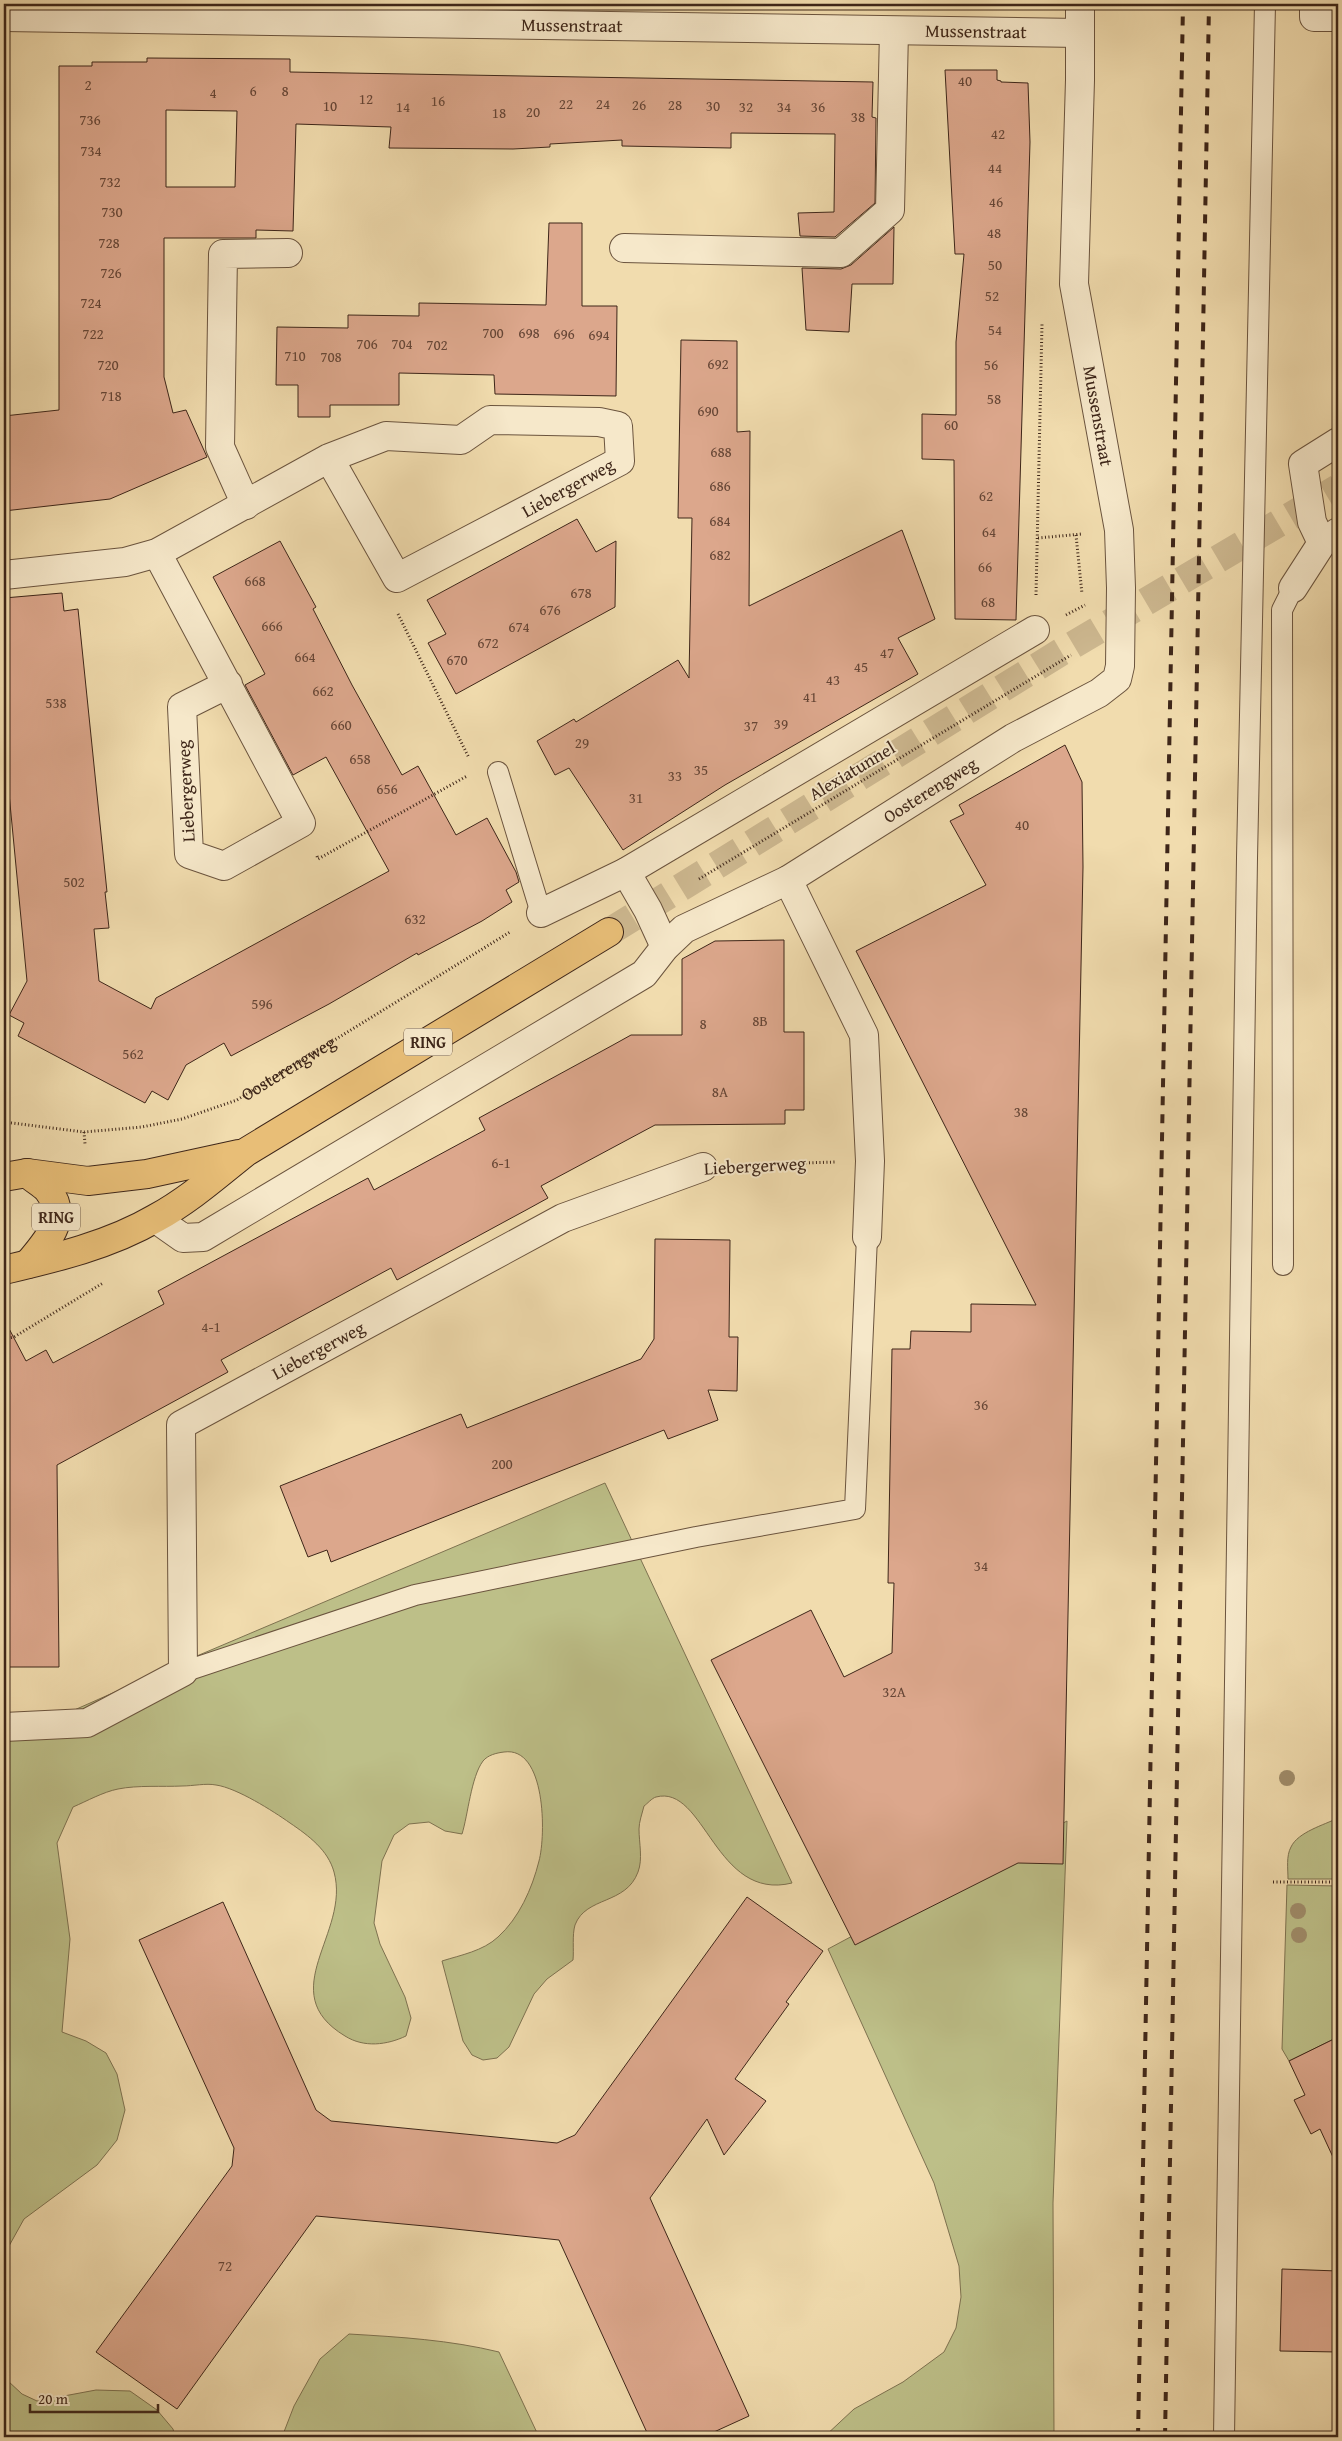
<svg xmlns="http://www.w3.org/2000/svg" width="1342" height="2441" font-family="'Gentium Book Plus',serif">
	<rect width="100%" height="100%" fill="#f1dcae"/>
	<filter id="stains"><feTurbulence type="fractalNoise" baseFrequency=".004" numOctaves="4"/><feColorMatrix values="0 0 0 0 .2 0 0 0 0 .09 0 0 0 0 .02 0 0 0 .5 -.17"/></filter>
	<radialGradient id="worn" r=".72"><stop offset=".6" stop-color="#630" stop-opacity="0"/><stop offset="1" stop-color="#630" stop-opacity=".3"/></radialGradient>
	<g fill="#bdbf88" stroke="#7e7250">
		<path d="M605,1483l187,400c-77,19 -87,-99 -136,-86 -4,1 -9,7 -12,9 -2,8 -5,16 -5,23 0,14 4,30 -1,43 -12,33 -52,24 -63,53 -3,10 -1,25 -2,35l-26,19 -13,15 -25,53 -12,11 -14,2 -11,-5 -9,-14 -21,-80c19,-6 41,-10 56,-24 21,-19 34,-48 41,-76 7,-26 7,-115 -35,-109 -8,1 -16,3 -21,9 -12,16 -15,54 -21,73l-17,-3 -16,-9 -20,2 -15,11 -12,26 -8,62 6,21 25,53 6,21 -5,18c-19,9 -42,12 -61,0 -73,-44 6,-103 -11,-164 -6,-22 -25,-36 -44,-49 -17,-12 -53,-35 -74,-38 -10,-2 -23,1 -34,1 -20,1 -44,-1 -64,3 -15,3 -31,12 -45,18l-16,36 13,96 -8,93 24,9 20,12 11,21 8,36 -8,30 -20,25 -73,54 -20,36v-536h50l131,-58z"/>
		<path d="M1338,1818v61h-50c0,-10 -2,-23 3,-32 7,-15 33,-22 47,-29z"/>
		<path d="M1067,1821l-14,382 1,234h-230l30,-28 49,-27 41,-30 12,-24 5,-31 -2,-31 -25,-83 -106,-234z"/>
		<path d="M1287,1885l51,1v151l-49,24 -7,-12z"/>
		<path d="M349,2334c51,3 101,6 150,18l40,85h-257l12,-31 26,-47z"/>
		<path d="M4,2371l4,10 14,13 15,7 59,-11 34,1 27,19 16,19 2,8h-171z"/>
	</g>
	<g fill="#dca78c" stroke="#3e2619" fill-rule="evenodd">
		<path d="M147,58l143,1v13l583,10 -1,35 4,1 -1,85 -40,34 -35,-1 -2,-23 36,-1 1,-78 -104,-1v15l-109,-2v-6l-72,4v3l-37,2 -124,-1 2,-21 -95,-3 -3,107 -37,-1v8h-92v139l9,36 13,-3 21,47 -97,42 -106,12v-95l55,-6v-344h33v-4h55zM166,110l71,1 -2,76h-69z"/>
		<path d="M945,70h52v10l4,1v1l27,1 2,59 -14,478 -61,-1 -1,-159 -32,-1v-45l34,1v-73l8,-88h-9z"/>
		<path d="M549,223h33v83h35l-1,90 -121,-2 -1,-19 -95,-2v32h-69v12h-32v-32h-22l1,-58 71,1v-13l71,1v-13l127,2z"/>
		<path d="M894,227l-1,57h-41l-3,48 -43,-2 -4,-62 39,1 10,-4z"/>
		<path d="M681,340l56,1v91l13,-1 -1,175 153,-76 33,89 -37,19 20,36 -193,111 -102,65 -54,-82 -14,7 -18,-34 37,-22 2,3 102,-62 11,18 3,-160h-14z"/>
		<path d="M577,519l19,33 20,-11 -1,66 -159,87 -28,-51 18,-9 -19,-34z"/>
		<path d="M280,541l36,66 -3,2 39,76 50,90 16,-9 38,69 31,-17 29,54 3,10 -13,8 6,12 -30,19 -64,34 -1,-2 -88,51 -98,52 -7,-13 -38,22 -18,35 -16,-9 -7,12 -127,-67 6,-13 -15,-8 18,-34 -23,-240v-143l58,-5 2,18 14,-2 29,283h-2l4,36 -15,1 5,52 52,28 5,-11 233,-127 -63,-114 -33,18 -48,-90 20,-11 -52,-97z"/>
		<path d="M1065,745l17,37 1,85 -20,997 -45,-1 -163,82 -144,-285 100,-50 33,67 48,-24 2,-70h-6l4,-234h18l1,-18 60,1v-28l65,1 -180,-354 130,-66 -36,-64 14,-7 -5,-9z"/>
		<path d="M784,940v92h20v78h-19v14l-130,1 -114,61 7,12 -20,11 -131,71 -6,-12 -170,92 7,12 -171,93 2,202h-55v-348l22,42 20,-11 7,13 111,-59 -6,-13 210,-113 6,12 111,-60 -6,-12 134,-73 18,-10h51v-76l33,-18z"/>
		<path d="M655,1239l75,1 -1,97h9l-1,54 -29,-1 10,30 -50,19 -4,-9 -333,132 -4,-12 -19,7 -28,-71 181,-72 6,14 174,-69 13,-20z"/>
		<path d="M747,1897l76,54 -37,51 3,2 -54,75 31,22 -42,54 -17,-36 -57,79 99,218 -46,21h-54l-90,-197 -123,-13 -120,-11 -139,193 -81,-57 136,-186 2,-18 -95,-208 84,-38 93,208 15,11 226,22 18,-8z"/>
		<path d="M1338,2037v131l-18,-39 -9,5 -17,-34 11,-5 -16,-34z"/>
		<path d="M1282,2269l56,2v81l-58,-1z"/>
	</g>
	<g fill="none" stroke-linecap="round" stroke-linejoin="round">
		<path stroke="#cdb890" stroke-width="28" stroke-dasharray="28 14" stroke-linecap="butt" d="M609,932l452,-280 277,-164"/>
		<g stroke="#6b543e" stroke-width="22">
			<g id="service">
				<path d="M498,772l43,141"/>
				<path d="M1283,1265l-1,-655 11,-22"/>
				<path d="M183,1672l232,-77 281,-58 159,-28 12,-272"/>
				<path d="M1224,2437l23,-1579 18,-854"/>
			</g>
		</g>
		<g stroke="#6b543e" stroke-width="30">
			<g id="minor">
				<path d="M1314,4v13h24"/>
				<path id="s2" d="M4,17l1075,16"/>
				<path d="M624,248l217,5 49,-43 4,-179"/>
				<path d="M246,505l-26,-58 3,-193 65,-1"/>
				<path d="M1322,543l-10,-21 -9,-58 35,-22"/>
				<path d="M157,553l144,270 -77,43 -35,-12 -7,-147 46,-23"/>
				<path d="M4,575l121,-13 32,-9 172,-95 57,-22 75,4 29,-20 109,2 19,4 2,35 -223,117 -68,-120"/>
				<path d="M1293,588l29,-45 16,-11"/>
				<path d="M626,872l22,38 17,37"/>
				<path d="M788,880l76,155 6,126 -3,76"/>
				<path d="M541,913l85,-41 409,-242"/>
				<path id="s3" d="M156,1219l27,19 20,-1 441,-263 21,-27 19,-18 104,-49 225,-142 86,-45 18,-14 3,-13 1,-78 -2,-58 -45,-246 6,-204v-76"/>
				<path id="s4" d="M4,1727l83,-4 96,-51 -2,-247 382,-207 140,-51"/>
			</g>
		</g>
		<g stroke="#3e2619" stroke-width="30">
			<g id="primary">
				<path d="M27,1173c6,6 16,11 21,17 22,29 -2,52 -20,74"/>
				<path d="M4,1177l23,-4 61,8 59,-7 92,-20"/>
				<path d="M4,1270c51,-12 106,-25 152,-52 33,-18 61,-43 90,-66l363,-220"/>
			</g>
		</g>
		<g stroke="#3e2619" stroke-width="3" stroke-dasharray="1 2.5" stroke-linecap="butt">
			<path d="M1076,535l6,59"/>
			<path d="M1038,538l44,-4"/>
			<path d="M1036,595l6,-271"/>
			<path d="M398,614l71,144"/>
			<path d="M1066,615l19,-10"/>
			<path d="M317,856l1,3 149,-83"/>
			<path d="M699,879l372,-224"/>
			<path id="s1" d="M4,1122l80,10 58,-5 40,-8 55,-19 273,-168"/>
			<path d="M84,1132l1,12"/>
			<path d="M739,1165l96,-3"/>
			<path d="M4,1339l10,-2 89,-54"/>
			<path d="M1273,1882h65"/>
			<path d="M1331,2437l7,-20"/>
		</g>
		<use href="#service" stroke="#f6e8ca" stroke-width="20"/>
		<use href="#minor" stroke="#f6e8ca" stroke-width="28"/>
		<use href="#primary" stroke="#e8be77" stroke-width="28"/>
		<g stroke="#3e2619" stroke-width="4" stroke-dasharray="9 9" stroke-linecap="butt">
			<path d="M1138,2437l45,-2433"/>
			<path d="M1165,2437l44,-2433"/>
		</g>
	</g>
	<g fill="#a08d6b">
		<circle cx="1287" cy="1778" r="8"/>
		<circle cx="1298" cy="1911" r="8"/>
		<circle cx="1299" cy="1935" r="8"/>
	</g>
	<g text-anchor="middle" stroke-width="4" stroke-linejoin="round" paint-order="stroke">
		<g font-size="15" fill="#664636">
			<text x="965" y="86">40</text>
			<text x="88" y="90">2</text>
			<text x="253" y="96">6</text>
			<text x="285" y="96">8</text>
			<text x="213" y="98">4</text>
			<text x="366" y="104">12</text>
			<text x="438" y="106">16</text>
			<text x="566" y="109">22</text>
			<text x="603" y="109">24</text>
			<text x="639" y="110">26</text>
			<text x="675" y="110">28</text>
			<text x="330" y="111">10</text>
			<text x="713" y="111">30</text>
			<text x="403" y="112">14</text>
			<text x="746" y="112">32</text>
			<text x="784" y="112">34</text>
			<text x="818" y="112">36</text>
			<text x="533" y="117">20</text>
			<text x="499" y="118">18</text>
			<text x="858" y="122">38</text>
			<text x="90" y="125">736</text>
			<text x="998" y="139">42</text>
			<text x="91" y="156">734</text>
			<text x="995" y="173">44</text>
			<text x="110" y="187">732</text>
			<text x="996" y="207">46</text>
			<text x="112" y="217">730</text>
			<text x="994" y="238">48</text>
			<text x="109" y="248">728</text>
			<text x="995" y="270">50</text>
			<text x="111" y="278">726</text>
			<text x="992" y="301">52</text>
			<text x="91" y="308">724</text>
			<text x="995" y="335">54</text>
			<text x="493" y="338">700</text>
			<text x="529" y="338">698</text>
			<text x="93" y="339">722</text>
			<text x="564" y="339">696</text>
			<text x="599" y="340">694</text>
			<text x="367" y="349">706</text>
			<text x="402" y="349">704</text>
			<text x="437" y="350">702</text>
			<text x="295" y="361">710</text>
			<text x="331" y="362">708</text>
			<text x="718" y="369">692</text>
			<text x="108" y="370">720</text>
			<text x="991" y="370">56</text>
			<text x="111" y="401">718</text>
			<text x="994" y="404">58</text>
			<text x="708" y="416">690</text>
			<text x="951" y="430">60</text>
			<text x="721" y="457">688</text>
			<text x="720" y="491">686</text>
			<text x="986" y="501">62</text>
			<text x="720" y="526">684</text>
			<text x="989" y="537">64</text>
			<text x="720" y="560">682</text>
			<text x="985" y="572">66</text>
			<text x="255" y="586">668</text>
			<text x="581" y="598">678</text>
			<text x="988" y="607">68</text>
			<text x="550" y="615">676</text>
			<text x="272" y="631">666</text>
			<text x="519" y="632">674</text>
			<text x="488" y="648">672</text>
			<text x="887" y="658">47</text>
			<text x="305" y="662">664</text>
			<text x="457" y="665">670</text>
			<text x="861" y="672">45</text>
			<text x="833" y="685">43</text>
			<text x="323" y="696">662</text>
			<text x="810" y="702">41</text>
			<text x="56" y="708">538</text>
			<text x="781" y="729">39</text>
			<text x="341" y="730">660</text>
			<text x="751" y="731">37</text>
			<text x="582" y="748">29</text>
			<text x="360" y="764">658</text>
			<text x="701" y="775">35</text>
			<text x="675" y="781">33</text>
			<text x="387" y="794">656</text>
			<text x="636" y="803">31</text>
			<text x="1022" y="830">40</text>
			<text x="74" y="887">502</text>
			<text x="415" y="924">632</text>
			<text x="262" y="1009">596</text>
			<text x="760" y="1026">8B</text>
			<text x="703" y="1029">8</text>
			<text x="133" y="1059">562</text>
			<text x="720" y="1097">8A</text>
			<text x="1021" y="1117">38</text>
			<text x="501" y="1168">6-1</text>
			<text x="211" y="1332">4-1</text>
			<text x="981" y="1410">36</text>
			<text x="502" y="1469">200</text>
			<text x="981" y="1571">34</text>
			<text x="894" y="1697">32A</text>
			<text x="225" y="2271">72</text>
		</g>
		<g fill="#f6e8ca" stroke="#75604e" stroke-width="1">
			<rect x="404" y="1028.5" width="48" height="27" rx="4"/>
			<rect x="32" y="1203.5" width="48" height="27" rx="4"/>
		</g>
		<g font-size="16" font-weight="bold" fill="#3e2619">
			<text x="428" y="1048">RING</text>
			<text x="56" y="1223">RING</text>
		</g>
		<g font-size="18" fill="#3e2619" stroke="#f6e8ca">
			<text dy="6" stroke="none"><textPath href="#s2" startOffset="568">Mussenstraat</textPath></text>
			<text dy="6" stroke="none"><textPath href="#s2" startOffset="972">Mussenstraat</textPath></text>
			<text transform="translate(1098 416) rotate(80)" y="6">Mussenstraat</text>
			<text transform="translate(568 488) rotate(-29)" y="6">Liebergerweg</text>
			<text transform="translate(852 771) rotate(-31)" y="6">Alexiatunnel</text>
			<text dy="6" stroke="none"><textPath href="#s3" startOffset="910">Oosterengweg</textPath></text>
			<text transform="translate(186 791) rotate(-93)" y="6">Liebergerweg</text>
			<text dy="6" stroke="none"><textPath href="#s1" startOffset="298">Oosterengweg</textPath></text>
			<text transform="translate(755 1166) rotate(-3)" y="6">Liebergerweg</text>
			<text dy="6" stroke="none"><textPath href="#s4" startOffset="595">Liebergerweg</textPath></text>
		</g>
	</g>
	<rect width="1342" height="2441" fill="none" stroke="#f1dcae" stroke-width="20"/>
	<rect x="5" y="5" width="1332" height="2431" fill="none" stroke="#3e2619" stroke-width="2.5"/>
	<rect x="10" y="10" width="1322" height="2421" fill="none" stroke="#3e2619"/>
	<path d="M30 2404v8h128v-8" fill="none" stroke="#3e2619" stroke-width="2.5"/>
	<text x="38" y="2404" font-size="15" fill="#3e2619" stroke="#f6e8ca" stroke-width="4" paint-order="stroke">20 m</text>
	<rect width="100%" height="100%" filter="url(#stains)"/>
	<rect width="100%" height="100%" fill="url(#worn)"/>
</svg>
